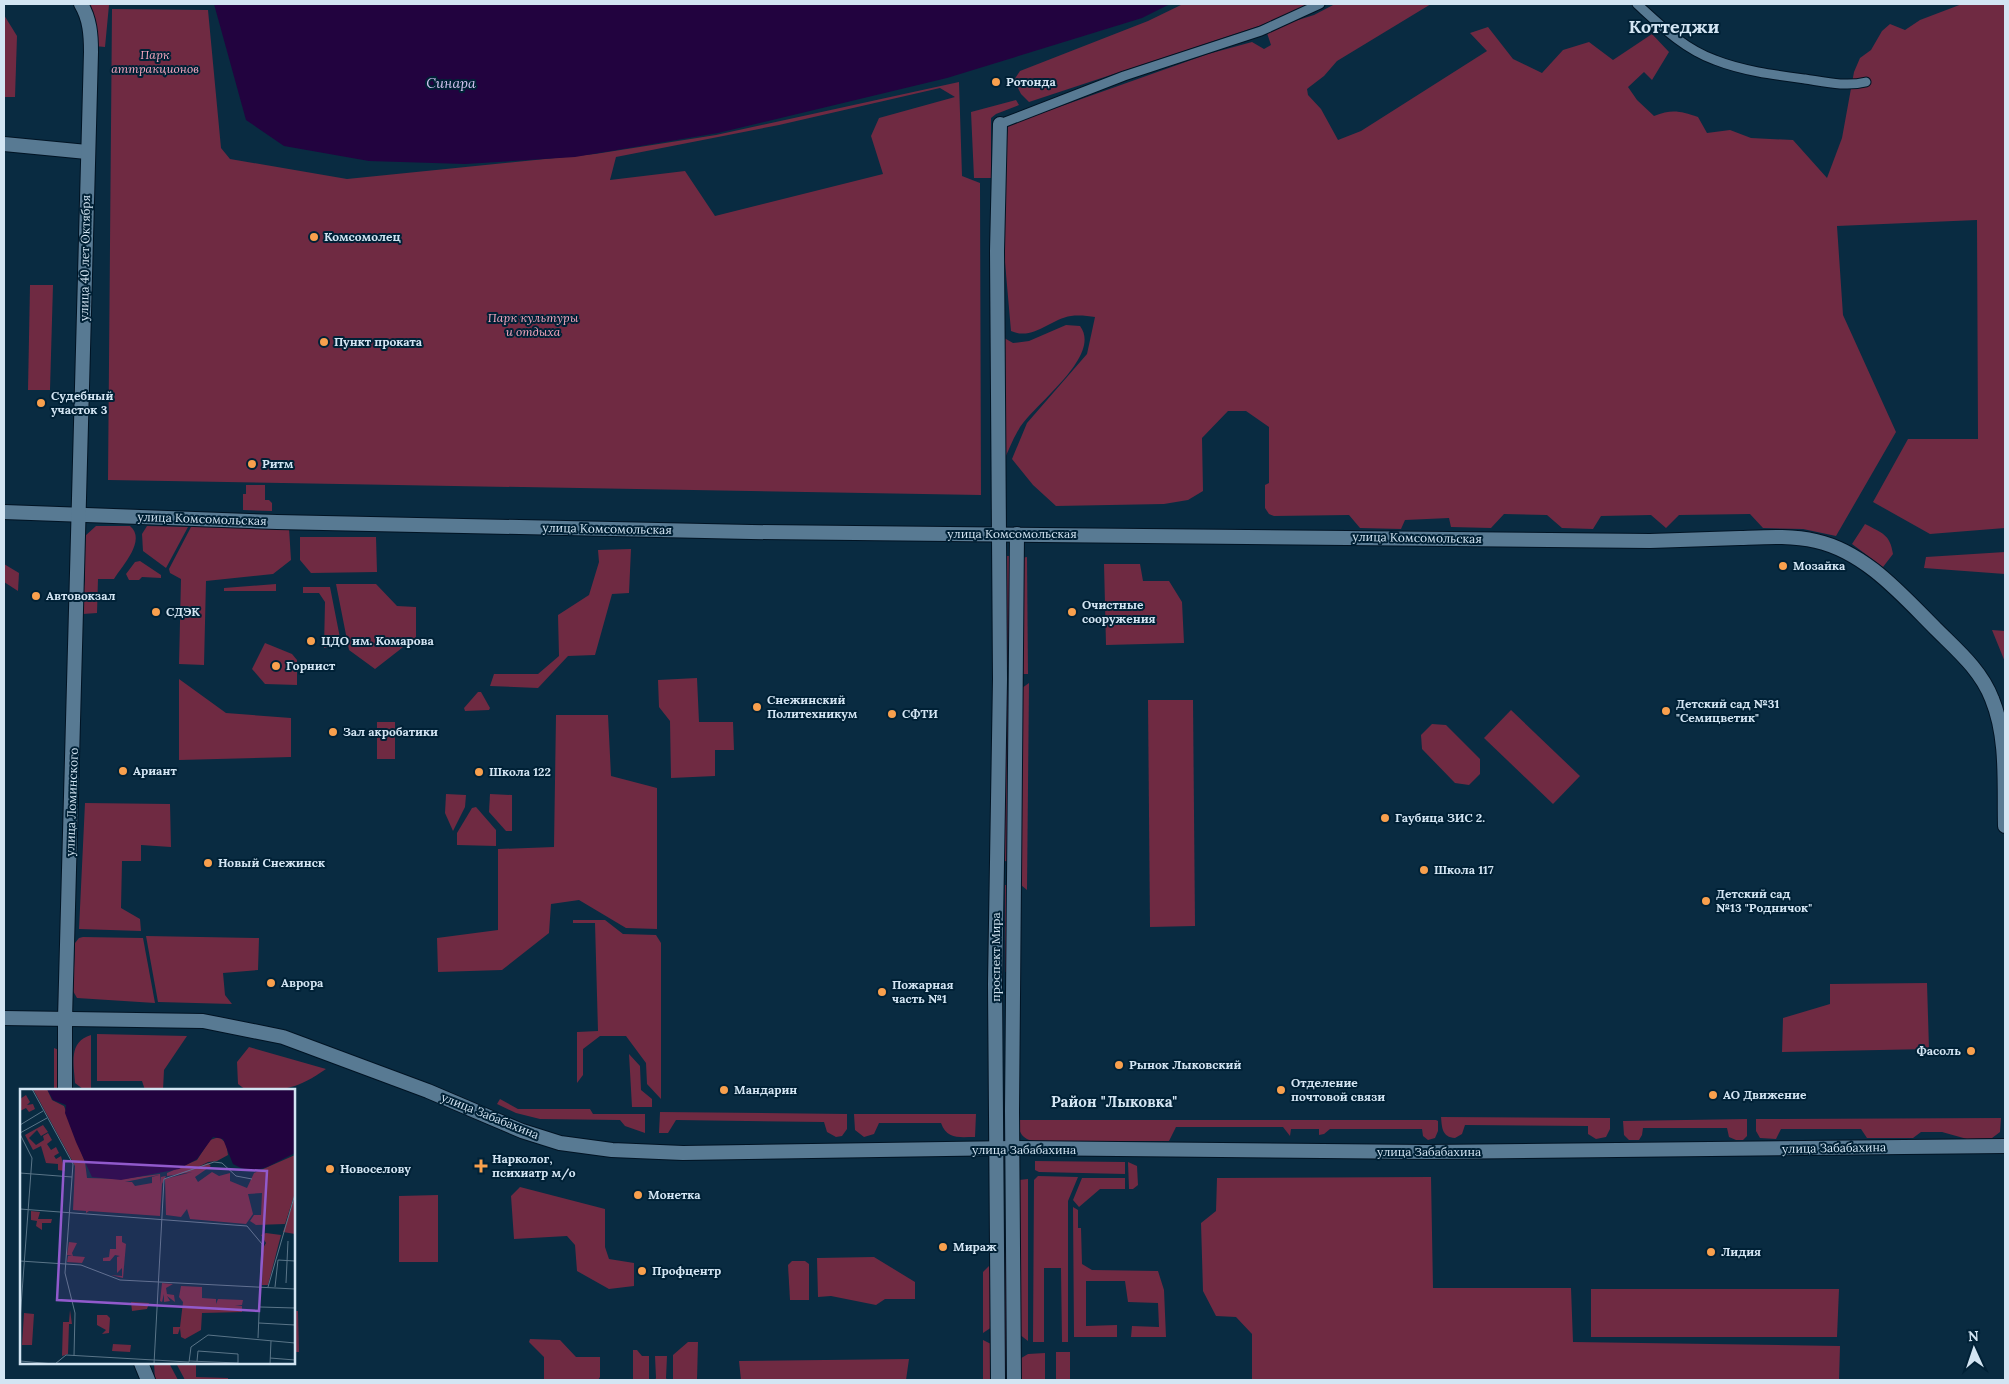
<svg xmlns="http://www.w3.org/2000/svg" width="2009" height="1384" font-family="Lora,serif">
	<rect width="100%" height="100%" fill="#092b41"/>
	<g fill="#6f2a42" fill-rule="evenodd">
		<path d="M88,4h117l-96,1 -4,42 -11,-1z"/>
		<path d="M1183,4h127l-51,22 -230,76 -8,-8 -7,-14 6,-9 128,-50z"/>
		<path d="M1335,4h96l-94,57 -13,15 -17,13 1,6 13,14 17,31 23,-9 126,-80 -17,-18 18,-6 25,32 29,14 21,-23 26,-8 24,18 39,-26 17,18 -17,28 -8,-8 -16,15 9,13 17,16c18,-7 26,-5 44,1l9,16 23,-3 21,8 42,2 34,38 15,-40 12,-66 6,-14 11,-8 11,-19 8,-7 15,6 15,-10 42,-16h43v524l-75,6 -57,-32 35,-63h70l-1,-219 -140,6 6,89 53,117 -60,104 -33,-7 -40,-1 -13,-14 -71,1 -13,13 -15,-13 -50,1 -8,13 -31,-1 -15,-13 -43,-1 -13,14 -40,-1 -2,-9 -44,2 -4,9 -41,-1 -11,-13 -75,1 -5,-2 -4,-6v-23l4,-2v-56l-23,-16h-18l-26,27 1,53 -15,9 -24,4 -108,2 -23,-21 -21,-26 15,-36 60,-69 8,-37c-7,-1 -16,-2 -24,-1 -21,3 -38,25 -60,15l-9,-103 1,-53 5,-50 200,-71 44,-12 12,7 7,-4 -5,-15 48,-15z"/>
		<path d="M112,9l96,1 13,138 9,11 117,20 248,-25 121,-19 243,-53 3,94 18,7 1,312 -873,-15zM940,88l15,9 -76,21 -8,18 12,38 -168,42 -30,-45 -75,9 6,-23 163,-32z"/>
		<path d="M4,15l13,21 -2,61h-11z"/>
		<path d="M1016,100l3,5 -23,9 -5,4v60h-17l-3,-66z"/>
		<path d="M30,285h23l-3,105h-22z"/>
		<path d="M1066,325l14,1c23,30 -47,79 -61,103 -7,11 -11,24 -17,35l-3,-129 14,8 16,-2z"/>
		<path d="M246,485h19v15h4l3,3v8l-29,-1v-16h3z"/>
		<path d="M1865,524c17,9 25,10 28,30l-10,13 -31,-23z"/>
		<path d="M96,526h34c17,14 -8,40 -16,53h-16l-1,34 -14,1 -2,-10 4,-24v-44z"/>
		<path d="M147,526l41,1 -22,41 -23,-17 -1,-17z"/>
		<path d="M191,527l98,1 2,32 -18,14 -67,7 -2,84 -25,-1 2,-85 -11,-6 -1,-4z"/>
		<path d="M300,537h76l1,35 -66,1 -11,-13z"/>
		<path d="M631,549l-2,44 -17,1 -17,61 -27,1 -30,32 -48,-2 4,-12h44l21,-18 -1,-41 31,-20 10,-33 -1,-12z"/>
		<path d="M2005,552v22l-81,-6 2,-11z"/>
		<path d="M1006,556h4v112l-5,-1z"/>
		<path d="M1027,557l1,117h-6l-1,-116z"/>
		<path d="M140,561l21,14v3l-19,-1 -3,3h-10l-3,-6 9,-12z"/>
		<path d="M4,564l15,9 -1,18 -14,-9z"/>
		<path d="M1104,564h36l3,17h26l13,21 2,41 -78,2z"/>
		<path d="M276,584v7h-52v-3z"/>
		<path d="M336,584h40l21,22 19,1v30l-41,32 -26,-19z"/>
		<path d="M303,587h27l11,56 -17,5 1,-46 -6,-9h-16z"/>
		<path d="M1992,630l13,1v31z"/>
		<path d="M265,643l27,11 5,6v25l-32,-1 -13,-15z"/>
		<path d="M697,678l2,44h34l1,28h-19v26l-44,2 -1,-57 -11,-14 -1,-27z"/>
		<path d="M179,679l47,34 65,5v39l-112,3z"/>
		<path d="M1029,683l-2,207 -6,-5 1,-197z"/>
		<path d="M1005,690h4v172l-4,-1z"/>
		<path d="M478,692h3l9,16 -1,2 -24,1 -1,-3z"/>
		<path d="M1148,700h45l2,226 -45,1z"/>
		<path d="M1511,710l69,66 -27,28 -69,-66z"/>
		<path d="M556,715h52l3,61 46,12v141l-31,-1 -47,-28 -28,4 -2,29 -47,37 -64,2 -1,-34 61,-8v-81l56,-2z"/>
		<rect x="377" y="722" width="18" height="37"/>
		<path d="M1432,724l14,1 34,34v15l-11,11 -14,-2 -33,-34 -1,-14z"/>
		<path d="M446,794l20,1 -1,12 -12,24 -8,-18z"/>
		<path d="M490,794l22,1v36h-6l-17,-19z"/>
		<path d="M85,803l85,1 1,43 -30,-2v16h-19l-1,47 19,11 1,12 -62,-2z"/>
		<path d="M476,807l20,23v16l-39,-1v-12l15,-25z"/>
		<path d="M1005,885h4l1,87h-5z"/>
		<path d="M573,920h32l18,14 33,1 5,8v156l-14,-15 -1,-21 -20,-27h-26l-17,13v26l-6,8v-51l21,-1 -3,-108h-22z"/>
		<path d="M146,936l113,2 -1,32 -35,3 2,22 7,9 -74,-2z"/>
		<path d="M83,937l60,1 12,65 -78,-5 -4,-7 2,-48 4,-5z"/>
		<path d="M1927,983l2,66 -147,3 1,-34 47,-14v-20z"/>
		<path d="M97,1034l90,2 -23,34 -1,20h-18l-3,-9h-45z"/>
		<path d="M91,1035v54h-8l-8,-6c-1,-20 -7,-41 16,-48z"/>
		<path d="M249,1047l77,22c-32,22 -42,21 -80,21l-8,-6 -1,-22z"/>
		<path d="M54,1048l5,2 2,40h-7z"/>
		<path d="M629,1054l11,12 1,24 11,9v8h-20z"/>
		<path d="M500,1099l18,10h72l3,5h52v19l-20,-7 -5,-6 -80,-1 -24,-6 -19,-9z"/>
		<path d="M660,1112l187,2v15l-5,7 -6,1 -9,-5 -3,-10 -148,-2 -8,13h-9z"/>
		<path d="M854,1114h122l-1,23c-15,0 -28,3 -34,-14h-62l-5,11 -10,3 -9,-7z"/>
		<path d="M1441,1117l169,1v11l-4,8 -10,2 -8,-5v-8l-123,-1 -3,9 -7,4c-13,-1 -13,-10 -14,-21z"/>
		<path d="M2001,1118l-1,14 -8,6 -25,1 -25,-7h-21l-8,6h-46l-6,-9h-80l-5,10 -16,-1 -4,-7v-12z"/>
		<path d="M1747,1119v17l-4,4h-7l-7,-3 -2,-9h-84l-1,7 -3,5h-10l-5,-5 -1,-14z"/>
		<path d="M1017,1120h419l2,1v10l-3,7 -7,2 -5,-4 -1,-7h-92l-6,5 -5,1v-6h-28l-1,7 -7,-9h-107l-7,14h-134c-13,-1 -16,-9 -18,-21z"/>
		<path d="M1035,1161l90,1v12l-86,-2 -4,-2z"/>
		<path d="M1128,1162l9,4 1,19 -5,4h-4z"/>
		<path d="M1038,1176l40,1 -10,24v141h-6l-1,-74h-17v74h-11l1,-162z"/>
		<path d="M1431,1177l2,111h138l2,54 267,4 -1,34h-587v-46l-16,-17 -20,-1 -13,-25 -2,-68 15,-12 1,-33z"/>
		<path d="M1082,1178h43v11h-25l-21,18 -6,-7z"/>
		<rect x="1005" y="1179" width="5" height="201"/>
		<path d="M1028,1179v162l-9,-7v-154z"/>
		<path d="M520,1187l85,22v38l4,12 25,4v23l-25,3 -32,-18 -2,-26 -8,-9 -53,3 -3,-43z"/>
		<path d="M438,1195v67h-39v-66z"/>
		<path d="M1073,1207l5,3v18h3l1,36 10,6 66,1 6,19 2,47h-35l1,-11 27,1 -1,-24 -30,-1 -3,-21h-39v45l31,-1v12h-43z"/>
		<path d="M874,1257l41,25v17h-30l-9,6 -45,-9 -13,1 -1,-39z"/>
		<path d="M792,1261h13l4,3v36h-19l-2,-35z"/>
		<path d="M989,1266l2,15 1,46 -9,6v-61z"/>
		<path d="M1591,1289h248l-2,48h-246z"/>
		<path d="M294,1311h4l1,41h-5z"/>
		<path d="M530,1339l30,1 16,17h24v20l-2,3h-54v-23l-15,-15z"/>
		<path d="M983,1340l10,5v35h-10z"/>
		<path d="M688,1342h10l-1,38h-24v-25z"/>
		<path d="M633,1350h4l5,6h7v24h-16z"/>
		<rect x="1056" y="1352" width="14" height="28"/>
		<path d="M1045,1353v27h-27v-20l10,-6z"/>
		<path d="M655,1356h12l-1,22 1,2h-12l1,-2z"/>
		<path d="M909,1359l-3,21h-165l-2,-19z"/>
		<path d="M154,1363h15l9,17h-23z"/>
		<path d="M176,1363h20v14l32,1v2h-43z"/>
	</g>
	<path fill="#22033f" d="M214,4h956l-28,14 -195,60 -229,55 -143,24 -110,7 -96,-3 -85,-15 -38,-26z"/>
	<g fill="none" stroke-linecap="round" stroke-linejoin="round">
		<g stroke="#001323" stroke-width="11">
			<g id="street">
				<path d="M1637,4c23,21 47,45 78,56 28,11 60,15 90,19 20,3 41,8 61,3"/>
				<path d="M1000,124l124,-48 137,-45 59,-27"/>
			</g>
		</g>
		<g stroke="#001323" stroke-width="16">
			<g id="secondary">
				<path d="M4,144l83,8"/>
				<path d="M4,512l273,10 474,10 899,9c30,-1 60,-2 90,-3 25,-1 51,-3 76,3 49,11 85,53 120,88 21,21 45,41 56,70 16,39 12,86 13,127"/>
				<path d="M4,1018l199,3 80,16 145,54 94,40 38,12 52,7 71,3 330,-5 414,4 578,-6"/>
				<path d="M65,1090v-71l26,-967c0,-17 -1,-33 -10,-48"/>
				<path d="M141,1363l7,17"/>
				<path d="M998,1380l-3,-396 5,-305 -3,-428 3,-127"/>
				<path d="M1014,1380l-2,-269 5,-577"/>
			</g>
		</g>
		<use href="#street" stroke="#587a93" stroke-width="9"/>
		<use href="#secondary" stroke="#587a93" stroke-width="14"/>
	</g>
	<g fill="#f9a04d" stroke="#002136" stroke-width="2">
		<circle cx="996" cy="82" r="5"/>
		<circle cx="314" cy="237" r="5"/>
		<circle cx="324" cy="342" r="5"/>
		<circle cx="41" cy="403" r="5"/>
		<circle cx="252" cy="464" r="5"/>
		<circle cx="1783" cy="566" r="5"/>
		<circle cx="36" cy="596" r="5"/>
		<circle cx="156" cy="612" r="5"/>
		<circle cx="1072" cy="612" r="5"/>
		<circle cx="311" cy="641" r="5"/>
		<circle cx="276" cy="666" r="5"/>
		<circle cx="757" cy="707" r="5"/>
		<circle cx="1666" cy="711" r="5"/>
		<circle cx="892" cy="714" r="5"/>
		<circle cx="333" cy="732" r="5"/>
		<circle cx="123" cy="771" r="5"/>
		<circle cx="479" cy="772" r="5"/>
		<circle cx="1385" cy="818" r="5"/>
		<circle cx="208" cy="863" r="5"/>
		<circle cx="1424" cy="870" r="5"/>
		<circle cx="1706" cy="901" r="5"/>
		<circle cx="271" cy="983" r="5"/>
		<circle cx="882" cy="992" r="5"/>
		<circle cx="1971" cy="1051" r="5"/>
		<circle cx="1119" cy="1065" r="5"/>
		<circle cx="724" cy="1090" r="5"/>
		<circle cx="1281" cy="1090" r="5"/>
		<circle cx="1713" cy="1095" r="5"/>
		<path d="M478.5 1158.5h5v5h5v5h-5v5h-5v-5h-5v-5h5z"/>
		<circle cx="330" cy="1169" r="5"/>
		<circle cx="638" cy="1195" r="5"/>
		<circle cx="943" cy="1247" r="5"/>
		<circle cx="1711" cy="1252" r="5"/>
		<circle cx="642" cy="1271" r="5"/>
	</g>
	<g text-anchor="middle" stroke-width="4" stroke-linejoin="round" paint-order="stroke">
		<g font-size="12" font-style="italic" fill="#f8a9c0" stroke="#002136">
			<text x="155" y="59">Парк<tspan x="155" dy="14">аттракционов</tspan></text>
			<text x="533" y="322">Парк культуры<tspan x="533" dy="14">и отдыха</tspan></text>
		</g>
		<g font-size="12" font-weight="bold" fill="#d3e5f3" stroke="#002136" text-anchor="start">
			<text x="1006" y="86">Ротонда</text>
			<text x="324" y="241">Комсомолец</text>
			<text x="334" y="346">Пункт проката</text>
			<text x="51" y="400">Судебный<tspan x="51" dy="14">участок 3</tspan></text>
			<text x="262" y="468">Ритм</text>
			<text x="1793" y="570">Мозайка</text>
			<text x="46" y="600">Автовокзал</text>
			<text x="1082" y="609">Очистные<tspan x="1082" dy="14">сооружения</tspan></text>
			<text x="166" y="616">СДЭК</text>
			<text x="321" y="645">ЦДО им. Комарова</text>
			<text x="286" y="670">Горнист</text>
			<text x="767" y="704">Снежинский<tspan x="767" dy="14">Политехникум</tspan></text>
			<text x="1676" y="708">Детский сад №31<tspan x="1676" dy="14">"Семицветик"</tspan></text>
			<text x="902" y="718">СФТИ</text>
			<text x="343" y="736">Зал акробатики</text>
			<text x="133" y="775">Ариант</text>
			<text x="489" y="776">Школа 122</text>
			<text x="1395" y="822">Гаубица ЗИС 2.</text>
			<text x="218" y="867">Новый Снежинск</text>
			<text x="1434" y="874">Школа 117</text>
			<text x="1716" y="898">Детский сад<tspan x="1716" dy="14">№13 "Родничок"</tspan></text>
			<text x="281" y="987">Аврора</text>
			<text x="892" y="989">Пожарная<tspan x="892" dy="14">часть №1</tspan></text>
			<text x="1961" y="1055" text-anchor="end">Фасоль</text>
			<text x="1129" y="1069">Рынок Лыковский</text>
			<text x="1291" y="1087">Отделение<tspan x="1291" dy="14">почтовой связи</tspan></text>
			<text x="734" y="1094">Мандарин</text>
			<text x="1723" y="1099">АО Движение</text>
			<text x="492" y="1163">Нарколог,<tspan x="492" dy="14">психиатр м/о</tspan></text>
			<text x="340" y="1173">Новоселову</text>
			<text x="648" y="1199">Монетка</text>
			<text x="953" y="1251">Мираж</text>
			<text x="1721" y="1256">Лидия</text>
			<text x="652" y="1275">Профцентр</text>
		</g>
		<g font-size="12" fill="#d3e5f3" stroke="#002136">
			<text transform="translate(85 258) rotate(-89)" y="4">улица 40 лет Октября</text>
			<text transform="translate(202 519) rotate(2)" y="4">улица Комсомольская</text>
			<text transform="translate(607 529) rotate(1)" y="4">улица Комсомольская</text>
			<text x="1012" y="538">улица Комсомольская</text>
			<text transform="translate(1417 538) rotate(1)" y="4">улица Комсомольская</text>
			<text transform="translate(72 802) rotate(-88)" y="4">улица Ломинского</text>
			<text transform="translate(996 957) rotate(-90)" y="4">проспект Мира</text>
			<text transform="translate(490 1116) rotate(22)" y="4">улица Забабахина</text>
			<text transform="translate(1834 1148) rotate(-1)" y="4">улица Забабахина</text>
			<text x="1024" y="1154">улица Забабахина</text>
			<text x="1429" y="1156">улица Забабахина</text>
		</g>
		<g font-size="14" font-style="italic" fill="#d2c3f0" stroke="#002136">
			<text x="451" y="88">Синара</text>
		</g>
		<g font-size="15" font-weight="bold" fill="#d3e5f3" stroke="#002136">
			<text x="1114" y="1107">Район "Лыковка"</text>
		</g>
		<g font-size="18" font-weight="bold" fill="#d3e5f3" stroke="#002136">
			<text x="1674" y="33">Коттеджи</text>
		</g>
	</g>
	<g transform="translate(20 1089)">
		<rect width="275" height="275" fill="#092b41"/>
		<path d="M13,0h14l5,11 12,6 21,56 2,16 36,1 37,-5 1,10v-7l5,-1 -4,8 -2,32 -71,-5 -3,2v-2l-13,-1 2,-44zM139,86l-7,2v6l-17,3 -3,-4h-7zM6,6l4,7 -3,3 6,-1 2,5 -6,3 -3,-4 -6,3v-12zM23,36l5,7 -7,4 -4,-6 -8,8 7,7 8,-5 -1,-4 5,-3 4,7 -5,4 4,6 5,-3 3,6 -5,3 2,3 5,-3 4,15 -7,-1v-6l-12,-1 -5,-17 -8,4 -8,-15zM199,48l7,6 2,12 -11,6 -9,1 -12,6 12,-5 3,3 -16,11 3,5 14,-10 7,4 11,-3v8l17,7 7,-15 41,-18v38l-10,31 -29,1 -6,-4 4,-6h7l1,-22 -14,1 5,20 -7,10 -56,-5 -3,-10 -6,8 -15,-2 -1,-36 27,-7 -25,4v-3l30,-13 13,-20zM275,107v38l-12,-2zM11,122l9,1 -2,7h14l-1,4h-9v7l-6,-4 1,-5 -6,-1zM246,144l15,2 -13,50h-6l1,-37 3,-5 -5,-8zM96,147h6v6l4,2 -3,34 -12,-3 11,1v-8l-5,5v-16l3,-1 -5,-1 -5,6h-7v-3l6,-1 1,-8h6zM49,153l8,1 -5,10 1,3 12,1 -3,6 -15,-1 1,-6h5l-6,-1zM142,194l11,1 -7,4 1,6 7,1 1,7 -8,-6 3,5 -6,1v-8l-2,8 -2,-1zM161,197l21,1v11l14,1v5l2,-5 25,1 -1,5h-7l7,1v6l-40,1 -1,17 -16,9 -4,-2 -1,-9 -2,6h-5v-7h7l3,-25 -4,-5zM111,213l18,1 -2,6 -15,2zM50,221l2,14h-3l-1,30 -6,2 1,-34h6zM4,224l10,1 -2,31h-10zM77,226h10l3,3 -1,15 -7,1 4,-4 -9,-5zM93,255l18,1 -1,7 -18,-1z" fill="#6f2a42" fill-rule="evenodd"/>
		<path d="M27,0h248v64l-28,14 -14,4 -12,-3 -8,-4 -10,-25 -10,-2 -16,22 -18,10 -58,11 -29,-3 -16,-35 -11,-29 1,-8 -13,-5z" fill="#22033f"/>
		<path fill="none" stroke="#5a7588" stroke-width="1" d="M12,0l41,75 -8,109 10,40 -1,43M0,36l23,-14M0,44l27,-15M0,45l12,24 -12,162M0,84l52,4M0,120l227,17 15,18 -4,94M0,172l61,4 39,15 175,9M266,194l2,-42M248,198l27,-93M255,198l3,-27 17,1M240,218l35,1M239,234l36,2M250,269l25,2M0,272l34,3M169,272l49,2M177,272l1,-10 40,3v10M35,275l11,-9 123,7 2,-15 17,-12 87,8M134,275l10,-185 50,-17 8,1 14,13 16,3M250,275l1,-23"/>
		<path fill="#915acc" fill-opacity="0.15" stroke="#915acc" stroke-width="2.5" d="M44,72l203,10 -8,140 -202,-11z"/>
		<rect width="275" height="275" fill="none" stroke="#d3e5f3" stroke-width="2.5"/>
	</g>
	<rect width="2009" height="1384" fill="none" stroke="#d3e5f3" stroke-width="10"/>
	<g transform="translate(1974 1349) rotate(357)" stroke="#002136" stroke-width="4" paint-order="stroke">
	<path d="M0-4L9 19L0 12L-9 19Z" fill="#d3e5f3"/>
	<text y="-8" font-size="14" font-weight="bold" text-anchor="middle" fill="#d3e5f3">N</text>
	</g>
</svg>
